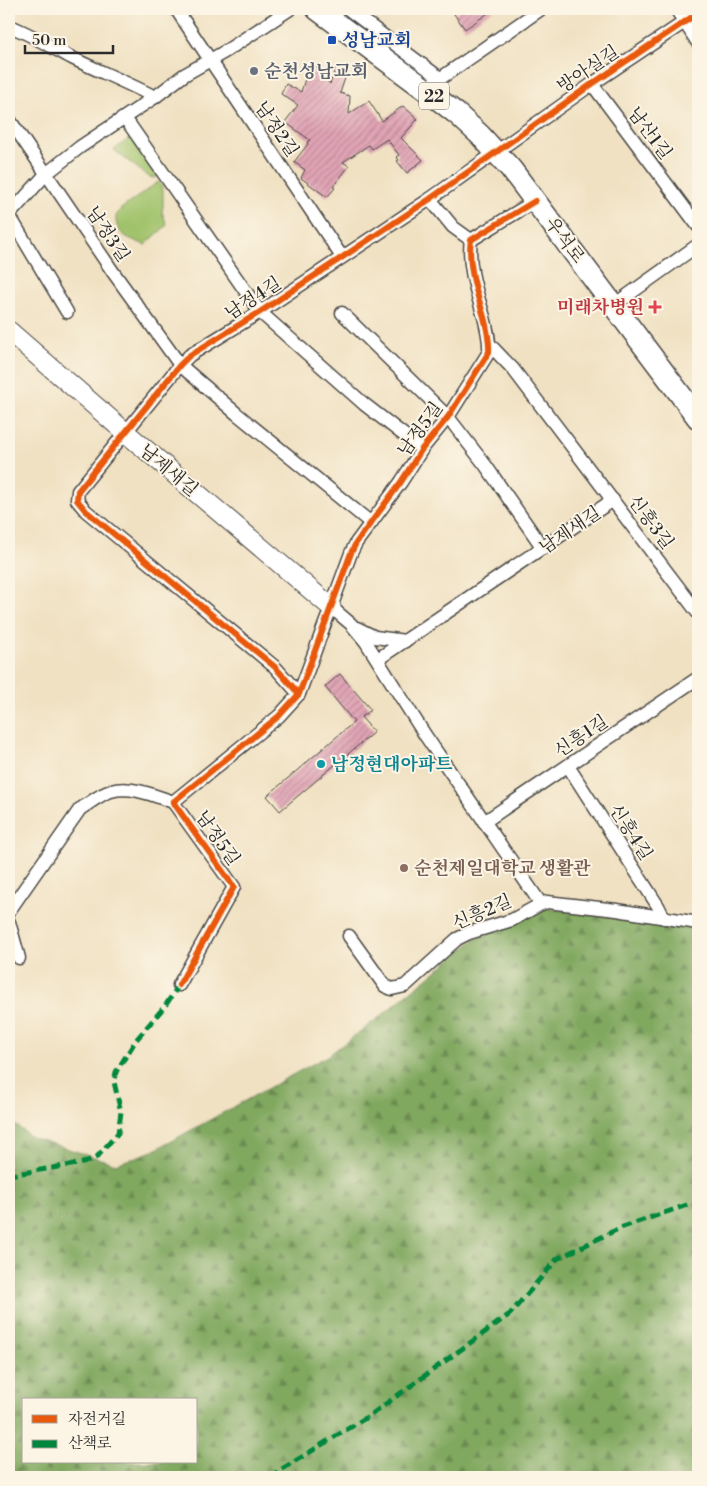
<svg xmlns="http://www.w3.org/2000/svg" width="707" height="1486" font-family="'Libre Bodoni','Noto Serif KR',serif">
	<defs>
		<pattern id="forest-firs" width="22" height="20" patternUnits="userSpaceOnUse" patternTransform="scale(1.25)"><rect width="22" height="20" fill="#80a85f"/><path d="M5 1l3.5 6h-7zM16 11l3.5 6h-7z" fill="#69894f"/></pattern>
		<pattern id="building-hatch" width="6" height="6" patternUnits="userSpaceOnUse" patternTransform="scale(1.25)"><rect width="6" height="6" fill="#e1a4b6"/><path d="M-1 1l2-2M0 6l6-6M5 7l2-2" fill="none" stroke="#b78694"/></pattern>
	</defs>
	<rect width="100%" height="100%" fill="#fcf5e5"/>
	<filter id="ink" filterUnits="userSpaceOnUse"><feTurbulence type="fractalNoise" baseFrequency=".02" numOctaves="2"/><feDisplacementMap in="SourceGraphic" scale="10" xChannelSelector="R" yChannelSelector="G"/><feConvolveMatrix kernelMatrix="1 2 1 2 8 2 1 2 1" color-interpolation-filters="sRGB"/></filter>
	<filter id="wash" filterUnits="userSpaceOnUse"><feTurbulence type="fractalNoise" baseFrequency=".0096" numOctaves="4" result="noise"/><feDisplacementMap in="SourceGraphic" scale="20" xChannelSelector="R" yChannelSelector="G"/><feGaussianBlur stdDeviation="1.12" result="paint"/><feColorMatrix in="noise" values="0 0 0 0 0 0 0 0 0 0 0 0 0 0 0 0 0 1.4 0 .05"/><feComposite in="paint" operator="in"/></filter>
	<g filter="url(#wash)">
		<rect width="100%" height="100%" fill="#f0e1c2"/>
		<path fill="url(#forest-firs)" stroke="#566a45" fill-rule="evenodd" d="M546,908l152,21v548h-689v-357l22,17 85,27 37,-13 176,-96 48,-36 97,-79zM24,1400h172v62h-172z"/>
		<g fill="#a0c26b" stroke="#66764b">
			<path d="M132,136l27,40 -5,2 -5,-1 -35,-27z"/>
			<path d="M158,182l3,2 2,7v15l-1,6 5,13 -22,20c-15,-7 -30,-9 -29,-29l5,-7z"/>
		</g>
		<g id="blocks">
			<g fill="url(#building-hatch)">
				<path d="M461,9h33l-29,20 -11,-15z"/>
				<path d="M310,63l8,5 12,16 6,-17 11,5 -7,21 10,3 -1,18 20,-13 13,20 21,-15 15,13 -17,19 22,22 -16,13 -10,-12 2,-1 -3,-3 3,-2 -12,-16 -15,10 -3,-4 -26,17 6,4 -16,21 2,1 -8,9 -26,-19 4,-8 -11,-8 14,-18 -1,-2 3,-2 -25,-18 13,-17 -17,-11 5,-10 15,8z"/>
				<path d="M340,674l31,36 -10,7 13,15 -94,79 -13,-15 87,-74 -29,-35z"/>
			</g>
		</g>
	</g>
	<g filter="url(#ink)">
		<use href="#blocks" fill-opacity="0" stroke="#494642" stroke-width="1"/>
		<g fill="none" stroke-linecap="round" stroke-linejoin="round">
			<g stroke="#494642" stroke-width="15">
				<g id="street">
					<path d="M176,9l166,248"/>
					<path d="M348,9l92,69"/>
					<path d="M676,9l22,34"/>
					<path d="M9,26c23,8 43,22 65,33 27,13 54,24 81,38"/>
					<path d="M592,84l106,142"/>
					<path d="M425,89l116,-80"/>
					<path d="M125,118l135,194 104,92 58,45"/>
					<path d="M9,119l104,153 67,93 57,49 134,109"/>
					<path d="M430,199l23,28 18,13"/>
					<path d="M9,215l37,-41 34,-27 75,-50 29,-22 42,-24 64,-42"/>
					<path d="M9,215l58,97"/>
					<path d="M614,305l84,-60"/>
					<path d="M342,313l106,104 38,49 57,82"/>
					<path d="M490,345l23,24 185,244"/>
					<path d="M331,607l20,17 15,18 59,93 116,169"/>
					<path d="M357,628l18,9 30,4"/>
					<path d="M378,659l235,-159"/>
					<path d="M299,694l-24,-27 -189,-156 -9,-11 1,-9 102,-126 10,-10 70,-43 170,-113 162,-115 106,-71"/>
					<path d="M568,766l90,140 6,12"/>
					<path d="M484,822l214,-144"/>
					<path d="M9,911l71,-102c10,-6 20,-15 31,-18 20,-6 44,5 62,11"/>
					<path d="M9,922l10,36"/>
					<path d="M349,936l36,50 7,3 13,-3 52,-47 12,-6 43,-13 29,-16 6,-2 70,8 81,13"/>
					<path d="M179,985l55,-98 -61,-85 106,-86 20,-22 52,-141 5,-10 45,-61 21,-33 26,-32 41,-65c1,-12 -2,-23 -5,-35 -7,-24 -17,-52 -13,-77l64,-39"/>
				</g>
			</g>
			<g stroke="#494642" stroke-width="21">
				<path id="secondary" d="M9,331l116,101 206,175"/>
			</g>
			<g stroke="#494642" stroke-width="24">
				<path id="primary" d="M317,9l108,80 32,25 23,21 31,34 187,249"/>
			</g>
			<use href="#street" stroke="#fff" stroke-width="12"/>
			<use href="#secondary" stroke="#fff" stroke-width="19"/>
			<use href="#primary" stroke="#fff" stroke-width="21"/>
			<g stroke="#00873e" stroke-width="5" stroke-dasharray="10 5" stroke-linecap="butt">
				<path d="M9,1178l1,-3 73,-12 14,-6 21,-24 3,-21 -7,-30 2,-10 20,-32 29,-34 14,-21"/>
				<path d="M269,1477l103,-63 138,-100 47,-55 63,-31 70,-24 8,1"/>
			</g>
			<g stroke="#fcf5e5" stroke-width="9">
				<g id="cycleway">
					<path d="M299,694l-24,-27 -189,-156 -9,-11 1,-9 102,-126 10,-10 70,-43 170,-113 162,-115 106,-71"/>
					<path d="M179,985l55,-98 -61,-85 106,-86 20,-22 52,-141 5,-10 45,-61 21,-33 26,-32 41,-65c1,-12 -2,-23 -5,-35 -7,-24 -17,-52 -13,-77l64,-39"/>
				</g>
			</g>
			<use href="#cycleway" stroke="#e8590c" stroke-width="6"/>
		</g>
	</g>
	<rect fill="#1a4fb4" stroke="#fcf5e5" stroke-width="2" x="327" y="35" width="10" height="10" rx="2.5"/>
	<circle fill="#6b7280" stroke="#fcf5e5" stroke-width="2" cx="254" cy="71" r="5"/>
	<path fill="#e0444e" stroke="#fcf5e5" stroke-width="2" d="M652.5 299.5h5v5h5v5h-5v5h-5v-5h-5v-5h5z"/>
	<circle fill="#0f9aa8" stroke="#fcf5e5" stroke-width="2" cx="321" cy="764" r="5"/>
	<circle fill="#8d6e63" stroke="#fcf5e5" stroke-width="2" cx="404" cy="868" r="5"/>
	<g text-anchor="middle" stroke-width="4" stroke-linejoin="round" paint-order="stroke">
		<rect fill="#fcf5e5" stroke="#6a6863" stroke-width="1" x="419" y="82.5" width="30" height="27" rx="4"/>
		<g font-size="16" font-weight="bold" fill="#2b2b2b">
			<text x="434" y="102">22</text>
		</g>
		<g font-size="18" font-weight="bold" fill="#164399" stroke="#fcf5e5" text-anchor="start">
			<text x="342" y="46">성남교회</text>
		</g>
		<g font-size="18" fill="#2b2b2b" stroke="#fcf5e5">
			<text transform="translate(588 69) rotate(-34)" y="6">방아실길</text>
			<text transform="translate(277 129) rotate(56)" y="6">남정2길</text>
			<text transform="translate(650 133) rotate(53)" y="6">남산1길</text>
			<text transform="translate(108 234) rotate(56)" y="6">남정3길</text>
			<text transform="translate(565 240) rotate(53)" y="6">우석로</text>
			<text transform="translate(253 298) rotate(-33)" y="6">남정4길</text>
			<text transform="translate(420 429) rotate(-54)" y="6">남정5길</text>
			<text transform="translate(169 470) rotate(40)" y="6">남제새길</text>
			<text transform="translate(651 522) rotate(53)" y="6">신흥3길</text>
			<text transform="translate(570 530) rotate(-34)" y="6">남제새길</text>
			<text transform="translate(581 736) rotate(-34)" y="6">신흥1길</text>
			<text transform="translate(631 832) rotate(57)" y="6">신흥4길</text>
			<text transform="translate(218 838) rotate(55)" y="6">남정5길</text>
			<text transform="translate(482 912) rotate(-23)" y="6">신흥2길</text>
		</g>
		<g font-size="18" font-weight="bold" fill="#5b616d" stroke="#fcf5e5" text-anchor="start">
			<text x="264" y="77">순천성남교회</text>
		</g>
		<g font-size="18" font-weight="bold" fill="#be3a42" stroke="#fcf5e5" text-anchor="end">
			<text x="644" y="313">미래차병원</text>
		</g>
		<g font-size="18" font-weight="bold" fill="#0d838f" stroke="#fcf5e5" text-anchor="start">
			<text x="331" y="770">남정현대아파트</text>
		</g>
		<g font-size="18" font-weight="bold" fill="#785e54" stroke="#fcf5e5" text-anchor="start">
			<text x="414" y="874">순천제일대학교 생활관</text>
		</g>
	</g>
	<rect width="707" height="1486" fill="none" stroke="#fcf5e5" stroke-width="30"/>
	<rect x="22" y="1398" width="175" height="65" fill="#fcf5e5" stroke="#a8a49b"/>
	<rect x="32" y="1415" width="25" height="8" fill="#e8590c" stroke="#a8a49b"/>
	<text x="68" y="1424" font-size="15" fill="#2b2b2b">자전거길</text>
	<rect x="32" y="1440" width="25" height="8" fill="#00873e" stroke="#a8a49b"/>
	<text x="68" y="1448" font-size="15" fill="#2b2b2b">산책로</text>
	<path d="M25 45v8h88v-8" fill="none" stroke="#2b2b2b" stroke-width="2.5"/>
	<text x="32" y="45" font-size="15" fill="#2b2b2b" stroke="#fcf5e5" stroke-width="4" paint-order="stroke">50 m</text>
</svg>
